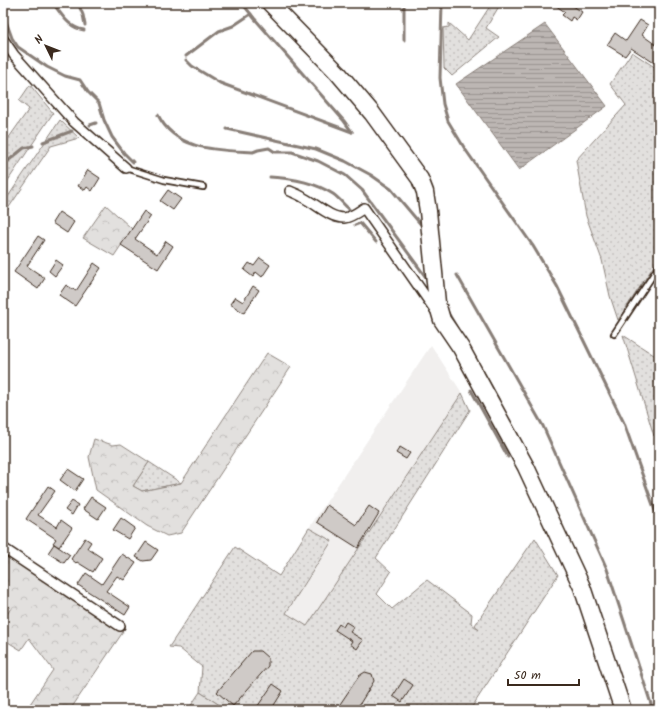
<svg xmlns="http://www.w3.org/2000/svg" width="662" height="713" font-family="Kalam,sans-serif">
	<defs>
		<pattern id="grass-dots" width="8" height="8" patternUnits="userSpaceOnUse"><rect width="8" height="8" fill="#e2e0de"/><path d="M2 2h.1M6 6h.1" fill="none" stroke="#c3c0be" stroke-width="1.8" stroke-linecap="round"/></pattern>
		<pattern id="forest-crowns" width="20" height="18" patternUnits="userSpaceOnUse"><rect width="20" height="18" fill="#e2e0de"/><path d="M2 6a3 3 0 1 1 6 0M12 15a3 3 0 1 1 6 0" fill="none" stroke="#c3c0be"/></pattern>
		<pattern id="water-rules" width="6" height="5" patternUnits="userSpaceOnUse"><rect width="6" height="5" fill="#bcb6b3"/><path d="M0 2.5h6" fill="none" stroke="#9a9491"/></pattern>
	</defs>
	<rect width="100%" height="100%" fill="#fff"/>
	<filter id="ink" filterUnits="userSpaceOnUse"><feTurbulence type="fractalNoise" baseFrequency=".025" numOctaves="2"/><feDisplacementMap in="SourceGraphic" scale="8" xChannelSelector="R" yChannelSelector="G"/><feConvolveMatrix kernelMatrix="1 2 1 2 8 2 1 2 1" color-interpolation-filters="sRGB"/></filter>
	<g filter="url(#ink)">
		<path fill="#f1efee" d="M431,345l31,48 -155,234 -21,-14 46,-71 -23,-14z"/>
		<g fill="url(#grass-dots)" stroke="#8e857e">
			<path d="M492,3h9l-15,25 13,9 -47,39 -8,-8 -1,-40 6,-1v-4l19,17z"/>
			<path d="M632,52l27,18v188l-41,62 -8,-24 -8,-36 -16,-44 -10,-56 50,-55 -16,-21z"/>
			<path d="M30,85l23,28 -50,75v-42l26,-37 -10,-8z"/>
			<path d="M60,120l19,18 -28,8 -48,70v-12z"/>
			<path d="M623,335l34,22 2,-3v73l-5,9z"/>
			<path d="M462,393l8,17 -94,148 15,14 -14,22 15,15 35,-29 45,34 -1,9 8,7 -4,-5 60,-87 23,37 -88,135h-243l-27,-18 2,-25 -23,-19 -10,-1 66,-100 44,29 30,-48 23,13 -46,72 21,13z"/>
			<path d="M149,462l32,21 -39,8 -9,-5z"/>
		</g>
		<g fill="url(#forest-crowns)" stroke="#8e857e">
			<path d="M106,205l24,22 2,2 -18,27 -31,-18z"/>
			<path d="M267,353l24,14 -110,166 -14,3 -20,-10 -51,-36 -7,-33 5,-18 19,6 8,-1 28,18 -16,24 9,5 39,-8z"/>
			<path d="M3,552l68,44 52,36 -53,78h-44l27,-40 -24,-32 -8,12 -18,-11v-18l8,-13 -8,-5z"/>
			<path d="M200,692l27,18h-39z"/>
		</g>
		<path fill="url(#water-rules)" stroke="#887e77" d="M545,24l62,82 -88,64 -63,-86z"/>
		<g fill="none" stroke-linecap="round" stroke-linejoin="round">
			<g stroke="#887e77" stroke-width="3">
				<path d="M53,3c9,12 16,25 31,27"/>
				<path d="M78,3l5,12 2,10"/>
				<path d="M126,3l21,3 8,-3"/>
				<path d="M242,3l12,15 90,103 8,11"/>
				<path d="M404,3v37"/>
				<path d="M442,3l-2,75 3,26 5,17 17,28 68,97 24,40 67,137 35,99"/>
				<path d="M3,13l9,25 6,9 29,20 18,9 15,4 8,12 11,11 5,17 8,17 12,16 9,9"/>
				<path d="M186,56l33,-25 14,-5 18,-12"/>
				<path d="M186,60l6,6 28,17 132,49"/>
				<path d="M158,115c18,36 60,35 95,37l5,-2 11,-2 6,4h17l26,9 27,14 17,15 66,90"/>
				<path d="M90,125l6,-2"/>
				<path d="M227,129l89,20 29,12 26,14 20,14 32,38"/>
				<path d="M43,142l29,-11"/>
				<path d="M3,165l21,-17 9,-2"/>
				<path d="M270,177c22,1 44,5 63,17 6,4 11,11 16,15"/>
				<path d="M355,225l5,-2 16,19"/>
				<path d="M457,275l86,151 64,143 46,141"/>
				<path d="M447,311l10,17"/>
				<path d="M482,370l16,29"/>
				<path d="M471,390l37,67"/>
				<path d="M509,420l9,16"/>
			</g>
		</g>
		<g fill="#cfcac7" stroke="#3b2a1e">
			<path d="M552,3h17l13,9 -5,8 -5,-3 -2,4 -8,-6 3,-3z"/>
			<path d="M640,20l8,5 -6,10 17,12v19l-28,-18 -6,8 -18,-11 8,-12 11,8z"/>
			<path d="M88,170l12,8 -8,13 -5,-4 -2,3 -7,-4z"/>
			<path d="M168,190l13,9 -8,11 -13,-9z"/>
			<path d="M144,211l7,5 -16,23 22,15 9,-13 7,5 -15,23 -37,-24z"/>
			<path d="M59,212l15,10 -7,11 -15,-10z"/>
			<path d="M38,236l6,4 -17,26 18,12 -7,11 -24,-17z"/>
			<path d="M260,258l10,7 -8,12 -6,-5 -3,5 -9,-7 5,-7 5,3z"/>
			<path d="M56,260l7,5 -8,11 -6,-5z"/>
			<path d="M94,263l7,5 -26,38 -16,-11 7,-10 10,6z"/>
			<path d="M253,286l6,4 -15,23 -14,-9 5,-7 8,5z"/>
			<path d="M400,447l10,6 -4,6 -10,-6z"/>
			<path d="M68,469l15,10 -8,12 -15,-11z"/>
			<path d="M48,486l7,5 -17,24 19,12 4,-7 11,8 -13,19 -6,-4 3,-4 -30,-20z"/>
			<path d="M91,497l15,10 -8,12 -15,-10z"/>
			<path d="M72,501l6,4 -6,10 -7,-5z"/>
			<path d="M327,505l29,20 13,-19 10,7 -21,35 -41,-26z"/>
			<path d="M121,518l14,10 -7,11 -15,-9z"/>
			<path d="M85,538l6,4 -4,6 15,10 -9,14 -16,-10 -1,1 -5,-4z"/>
			<path d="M146,542l12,8 -7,10 -8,1 -7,-4z"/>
			<path d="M54,544l16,11 -6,8 -16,-10z"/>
			<path d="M122,554l14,9 -12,17 -7,-4 -11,15 24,16 -5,8 -47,-30 8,-12 16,11z"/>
			<path d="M346,622l8,5 -4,5 13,8 -6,9 -7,-5 2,-3 -17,-11 4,-6 4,3z"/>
			<path d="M252,651h8l8,7v8l-35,40 -16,-14z"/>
			<path d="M365,672l7,2 2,7 -18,29h-20l23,-34z"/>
			<path d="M404,679l9,6 -11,17 -9,-6z"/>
			<path d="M273,684l10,7 -12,19h-16z"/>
		</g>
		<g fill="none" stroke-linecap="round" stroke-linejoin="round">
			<g stroke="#3b2a1e" stroke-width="8">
				<g id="lane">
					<path d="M126,168l38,12 39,7"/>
					<path d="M614,334l45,-68"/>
				</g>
			</g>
			<g stroke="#3b2a1e" stroke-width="12">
				<g id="street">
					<path d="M3,39l11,16 60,67 52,46"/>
					<path d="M290,191c4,2 10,4 14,7 12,6 26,20 40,20 8,-1 14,-6 20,-10l71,102"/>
					<path d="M3,548l117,78"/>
				</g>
			</g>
			<g stroke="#3b2a1e" stroke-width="19">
				<path id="highway" d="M270,3l68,70 34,40 48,66 5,13 3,19 9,92 5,17 19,28 65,119 56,120 41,123"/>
			</g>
			<use href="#lane" stroke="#fff" stroke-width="4.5"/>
			<use href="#street" stroke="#fff" stroke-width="9"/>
			<use href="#highway" stroke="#fff" stroke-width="16"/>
		</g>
	</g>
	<rect width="662" height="713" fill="none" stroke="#fff" stroke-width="16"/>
	<rect x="8" y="8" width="646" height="697" fill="none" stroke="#3b2a1e" stroke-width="1.5" filter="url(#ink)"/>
	<g transform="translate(46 46) rotate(313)" stroke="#ffffff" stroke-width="3" paint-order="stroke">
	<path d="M0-3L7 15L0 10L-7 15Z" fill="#3b2a1e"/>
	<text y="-6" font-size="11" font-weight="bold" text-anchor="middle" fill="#3b2a1e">N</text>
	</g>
	<path d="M508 679v6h71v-6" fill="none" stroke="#3b2a1e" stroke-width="2"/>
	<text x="514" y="679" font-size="12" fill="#3b2a1e" stroke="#ffffff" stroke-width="3" paint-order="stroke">50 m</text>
</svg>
